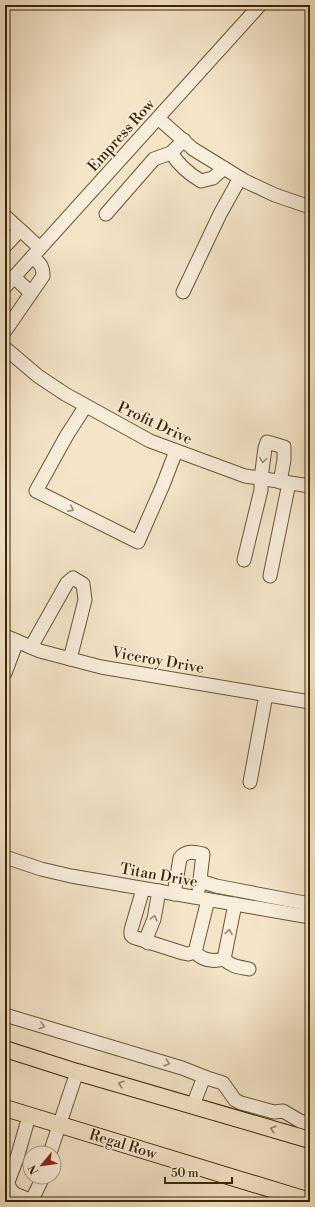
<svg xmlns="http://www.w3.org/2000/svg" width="315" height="1207" font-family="'Libre Bodoni',serif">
	<rect width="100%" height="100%" fill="#f4e5c9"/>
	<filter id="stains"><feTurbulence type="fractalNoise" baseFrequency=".005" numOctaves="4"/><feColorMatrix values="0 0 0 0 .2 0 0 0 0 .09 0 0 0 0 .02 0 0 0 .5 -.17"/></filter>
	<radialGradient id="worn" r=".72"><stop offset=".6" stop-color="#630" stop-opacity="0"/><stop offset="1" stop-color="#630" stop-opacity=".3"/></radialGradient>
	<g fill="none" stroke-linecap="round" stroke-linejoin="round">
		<g stroke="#685635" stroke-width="15">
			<g id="minor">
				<path d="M158,118l35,31 52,32 30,14 35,12"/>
				<path d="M171,153c8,12 18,21 30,28l12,-3 11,-10"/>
				<path d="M106,214l48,-55 17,-6 13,-13"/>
				<path d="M5,216l35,32"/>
				<path d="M5,246l15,-16"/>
				<path d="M14,277l17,16"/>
				<path d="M5,287l255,-282"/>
				<path d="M183,292l37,-78 20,-36"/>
				<path d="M5,331l38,-55c0,-10 -3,-13 -11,-19"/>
				<path d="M5,348l33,28 27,18 85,47 95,35 65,10"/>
				<path d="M85,407l-18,28 -31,56 102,51 25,-57 13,-34"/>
				<path d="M244,560l17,-70v-12l4,-30 2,-6 17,5v13l-4,22"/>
				<path d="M270,576l19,-93"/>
				<path d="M5,636l35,15 61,16 209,35"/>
				<path d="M31,647l36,-64 6,-5 10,6 2,16 -15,59"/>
				<path d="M5,673l12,-32"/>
				<path d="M250,782l16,-87"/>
				<path d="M5,857l36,12 30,7 239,41"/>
				<path d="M200,881l16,5 94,18"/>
				<path d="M143,889l-12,41v5l2,2 50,16 5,1 7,-2"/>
				<path d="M174,894l6,-36c6,-8 15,-6 23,-4l-4,34"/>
				<path d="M148,943l-2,-4 8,-20 5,-28"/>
				<path d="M195,952l13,-52"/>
				<path d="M195,952c8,9 18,10 29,7"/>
				<path d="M224,959l11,-55"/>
				<path d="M224,959c8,8 15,8 25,10"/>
				<path d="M5,1015l177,53 28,11 13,4 12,17 6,3 33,9 9,-1 17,10 10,3"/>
				<path d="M193,1105l11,-28"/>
				<path d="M29,1116l-12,42 -9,24 2,7 5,5 17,7"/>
				<path d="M50,1153l27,-81"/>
				<path d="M31,1202l12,-25"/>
			</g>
		</g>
		<g stroke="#3a2604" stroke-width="18">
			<g id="major">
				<path d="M5,1049l72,23 233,68"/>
				<path d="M5,1108l305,93"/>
			</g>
		</g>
		<use href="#minor" stroke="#f8eedc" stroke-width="13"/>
		<use href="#major" stroke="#f4e5c9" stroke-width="16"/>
	</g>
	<defs><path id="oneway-chevron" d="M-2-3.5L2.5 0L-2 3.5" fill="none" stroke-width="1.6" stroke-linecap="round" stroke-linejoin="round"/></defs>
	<g stroke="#998a70">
		<use href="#oneway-chevron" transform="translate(263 460) rotate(98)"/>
		<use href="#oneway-chevron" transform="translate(71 509) rotate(26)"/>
		<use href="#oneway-chevron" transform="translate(154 918) rotate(-75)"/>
		<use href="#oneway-chevron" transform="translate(229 932) rotate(-80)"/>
		<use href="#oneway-chevron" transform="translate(42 1026) rotate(17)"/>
		<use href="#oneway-chevron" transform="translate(167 1063) rotate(17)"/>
	</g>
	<g stroke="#978666">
		<use href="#oneway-chevron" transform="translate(121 1084) rotate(-164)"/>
		<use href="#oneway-chevron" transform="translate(273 1129) rotate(-164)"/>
	</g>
	<g text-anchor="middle" stroke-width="3" stroke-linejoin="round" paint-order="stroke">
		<g font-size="15" fill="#3a2604" stroke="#f8eedc">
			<text transform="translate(121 135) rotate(-48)" y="5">Empress Row</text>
			<text transform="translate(155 423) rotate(25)" y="5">Profit Drive</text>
			<text transform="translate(158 660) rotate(10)" y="5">Viceroy Drive</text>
			<text transform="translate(159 875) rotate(10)" y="5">Titan Drive</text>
			<text transform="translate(123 1144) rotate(17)" y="5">Regal Row</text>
		</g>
	</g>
	<rect width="315" height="1207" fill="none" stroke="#f4e5c9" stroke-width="20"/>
	<rect x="6" y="6" width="303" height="1195" fill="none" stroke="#3a2604" stroke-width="2"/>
	<rect x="10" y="10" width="295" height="1187" fill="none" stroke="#3a2604"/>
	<g transform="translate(42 1165) rotate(241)"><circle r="19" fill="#f8eedc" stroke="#ac9e86"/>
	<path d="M0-3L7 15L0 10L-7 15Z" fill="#8f2418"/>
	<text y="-6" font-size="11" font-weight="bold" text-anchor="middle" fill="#3a2604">N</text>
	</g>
	<path d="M165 1177v6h67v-6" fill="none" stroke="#3a2604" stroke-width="2"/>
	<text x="171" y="1177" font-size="12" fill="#3a2604" stroke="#f8eedc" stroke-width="3" paint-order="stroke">50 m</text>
	<rect width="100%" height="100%" filter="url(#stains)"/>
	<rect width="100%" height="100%" fill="url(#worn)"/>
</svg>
